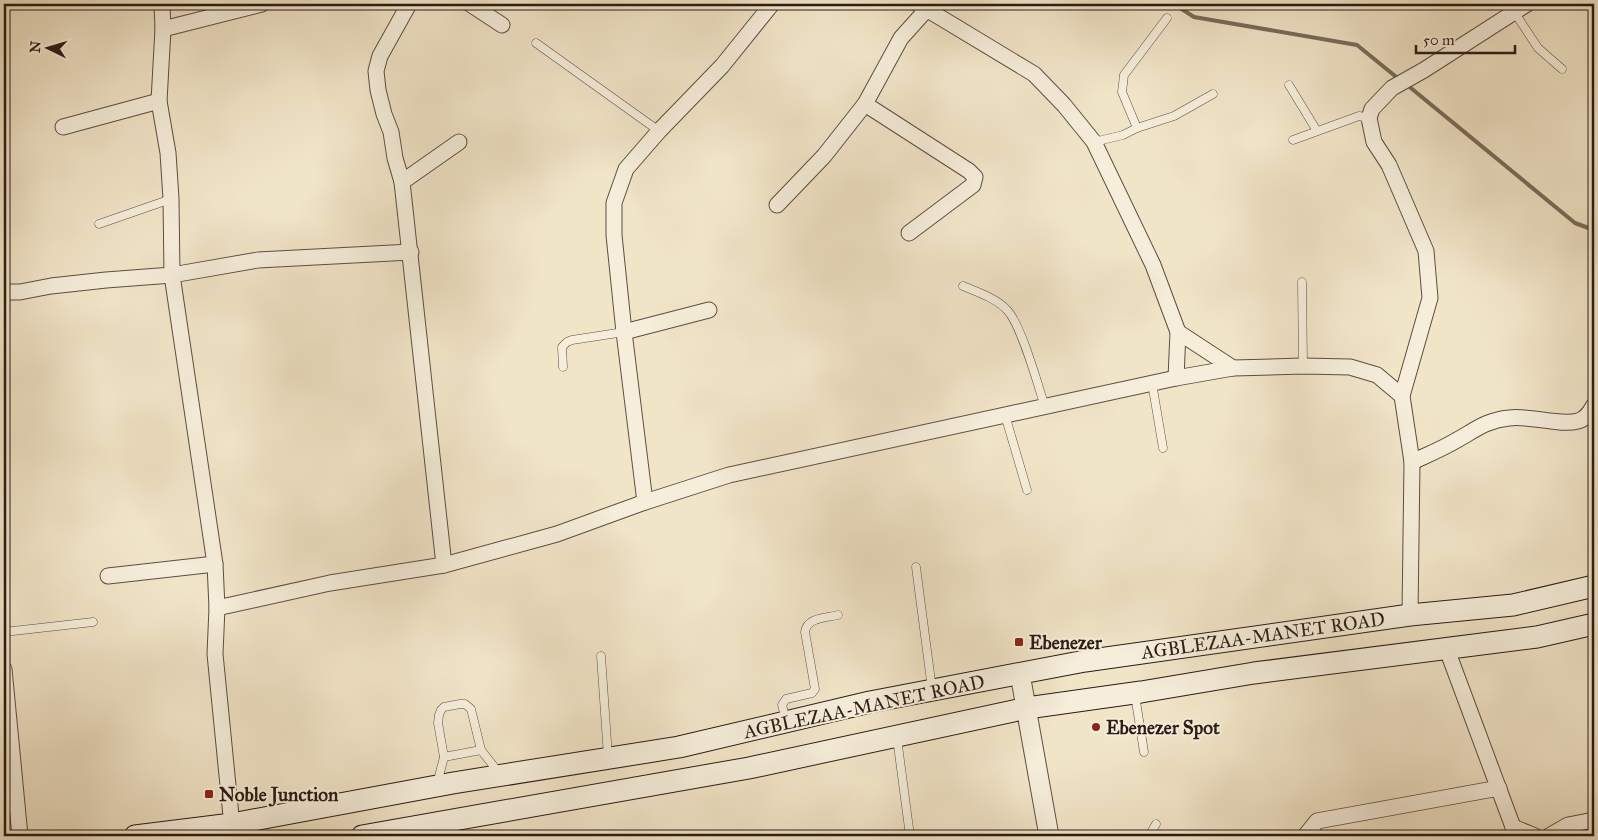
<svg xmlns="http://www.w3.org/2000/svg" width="1598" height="840" font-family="'IM FELL Great Primer',serif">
	<rect width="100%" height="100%" fill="#f1e5c8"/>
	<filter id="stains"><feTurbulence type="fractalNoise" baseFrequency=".004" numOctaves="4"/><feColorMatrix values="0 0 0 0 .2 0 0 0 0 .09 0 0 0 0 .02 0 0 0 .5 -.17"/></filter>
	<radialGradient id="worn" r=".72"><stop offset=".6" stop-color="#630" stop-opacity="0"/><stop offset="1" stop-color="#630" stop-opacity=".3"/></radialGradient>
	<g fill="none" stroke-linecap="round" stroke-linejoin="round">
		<g stroke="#796c5b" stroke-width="4">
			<path d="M1174,4l20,13 163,28 43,35"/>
			<path d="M1406,84l169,139 19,7"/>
		</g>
		<g stroke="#5c4e41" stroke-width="9">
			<g id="service">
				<path d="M1515,13l23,35 24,21"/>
				<path d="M536,43l123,88"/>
				<path d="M1289,85l28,46"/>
				<path d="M1137,128l-15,-36 2,-17 43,-57"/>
				<path d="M1293,140l66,-24 10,2"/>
				<path d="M1094,142l29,-7 14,-7 37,-12 39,-22"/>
				<path d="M99,224l72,-25"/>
				<path d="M1302,282l1,84"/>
				<path d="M963,286c14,6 33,12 44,24 14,14 31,75 38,97"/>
				<path d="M563,367l-1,-20 5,-5 5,-2 52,-8"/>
				<path d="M1152,383l11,65"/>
				<path d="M1005,415l22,75"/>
				<path d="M916,567l16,122"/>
				<path d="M4,632l89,-10"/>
				<path d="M601,656l7,100"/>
				<path d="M1135,695l9,57"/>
				<path d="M786,720l-4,-15 4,-6 26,-6 3,-4 -10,-57c2,-15 21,-14 33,-17"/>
				<path d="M897,738l13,98"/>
				<path d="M444,757l37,-7"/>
				<path d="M437,784l7,-27 -6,-34 1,-8 2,-5 3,-3 16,-3h5l6,5 10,41 18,23"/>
				<path d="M1149,836l7,-12"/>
			</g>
		</g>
		<g stroke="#5c4e41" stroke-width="17">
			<g id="minor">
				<path d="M162,4l1,25 -4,72 9,52 3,46 1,76 43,289 2,44 -2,46 18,182"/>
				<path d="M409,4l-29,52 -4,15 2,19 6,24 7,18 4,26 7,24 42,383"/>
				<path d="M470,4l32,21"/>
				<path d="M918,4l116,70 30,31 30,37 59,123 25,67 -2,46"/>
				<path d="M163,29l99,-25"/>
				<path d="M865,104l104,67 6,6 -2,8 -64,48"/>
				<path d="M63,127l96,-26"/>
				<path d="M402,182l57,-40"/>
				<path d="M777,205l47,-49 41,-52 36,-66 27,-30"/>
				<path d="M4,292h16l31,-6 55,-6 66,-5 86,-15 153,-8"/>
				<path d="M624,332l85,-22"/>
				<path d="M1178,332l55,36"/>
				<path d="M1412,462c15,-7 30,-13 45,-22 18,-10 30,-20 52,-22 21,-3 50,8 69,3 8,-2 12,-9 16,-16"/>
				<path d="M645,502l-21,-170 -10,-97v-32l12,-34 33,-38 63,-65 50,-62"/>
				<path d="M108,576l107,-12"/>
				<path d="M217,608l113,-25 114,-18 113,-31 88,-32 84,-27 447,-97 57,-10 70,-2 47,1 27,8 25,21"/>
				<path d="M1410,615l2,-153 -10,-66 28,-98 -4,-47 -37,-86 -15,-23 -5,-24 3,-9 20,-21 32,-18 103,-66"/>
				<path d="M1446,647l67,180 2,9"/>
				<path d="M4,669l16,167"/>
				<path d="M1513,827l22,9"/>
				<path d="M1305,836l12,-15 182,-33"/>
				<path d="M1549,836l19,-11 26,-5"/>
			</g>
		</g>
		<g stroke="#5c4e41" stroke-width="21">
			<path id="tertiary" d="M1020,674l29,162"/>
		</g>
		<g stroke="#2a1c14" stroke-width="23">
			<g id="secondary">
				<path d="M135,836l97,-12 221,-41 226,-36 191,-45 215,-41 325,-46 103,-10 81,-19"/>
				<path d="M362,836l387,-68 278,-60 114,-16 113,-19 283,-36 57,-13"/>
			</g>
		</g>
		<use href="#service" stroke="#f6eedb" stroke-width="8"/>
		<use href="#minor" stroke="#f6eedb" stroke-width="15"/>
		<use href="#tertiary" stroke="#f6eedb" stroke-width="19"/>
		<use href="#secondary" stroke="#f6eedb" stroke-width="21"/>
	</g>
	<g fill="#8f2418" stroke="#f6eedb" stroke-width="2">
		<rect x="1014" y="637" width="10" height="10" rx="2.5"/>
		<circle cx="1096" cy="727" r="5"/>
		<rect x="204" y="789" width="10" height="10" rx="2.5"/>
	</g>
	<g text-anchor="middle" stroke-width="4" stroke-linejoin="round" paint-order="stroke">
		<g font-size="19" fill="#2a1c14" stroke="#f6eedb">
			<text transform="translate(1263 635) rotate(-8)" y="7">AGBLEZAA-MANET ROAD</text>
			<text transform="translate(864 706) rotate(-12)" y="7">AGBLEZAA-MANET ROAD</text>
		</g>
		<g font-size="19" font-weight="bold" fill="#2a1c14" stroke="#f6eedb" text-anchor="start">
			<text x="1029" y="649">Ebenezer</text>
			<text x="1106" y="734">Ebenezer Spot</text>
			<text x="219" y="801">Noble Junction</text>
		</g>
	</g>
	<rect width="1598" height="840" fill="none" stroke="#f1e5c8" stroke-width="20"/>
	<rect x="5" y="5" width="1588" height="830" fill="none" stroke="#2a1c14" stroke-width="2.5"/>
	<rect x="10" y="10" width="1578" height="820" fill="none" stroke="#2a1c14"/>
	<g transform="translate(48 48) rotate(275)" stroke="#f6eedb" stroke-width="4" paint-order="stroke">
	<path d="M0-4L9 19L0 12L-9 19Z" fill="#2a1c14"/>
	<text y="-8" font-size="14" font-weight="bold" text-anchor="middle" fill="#2a1c14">N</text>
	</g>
	<path d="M1416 45v8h99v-8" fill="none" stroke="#2a1c14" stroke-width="2.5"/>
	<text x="1423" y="45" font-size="15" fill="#2a1c14" stroke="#f6eedb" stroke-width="4" paint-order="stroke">50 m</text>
	<rect width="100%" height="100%" filter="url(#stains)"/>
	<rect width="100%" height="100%" fill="url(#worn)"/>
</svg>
